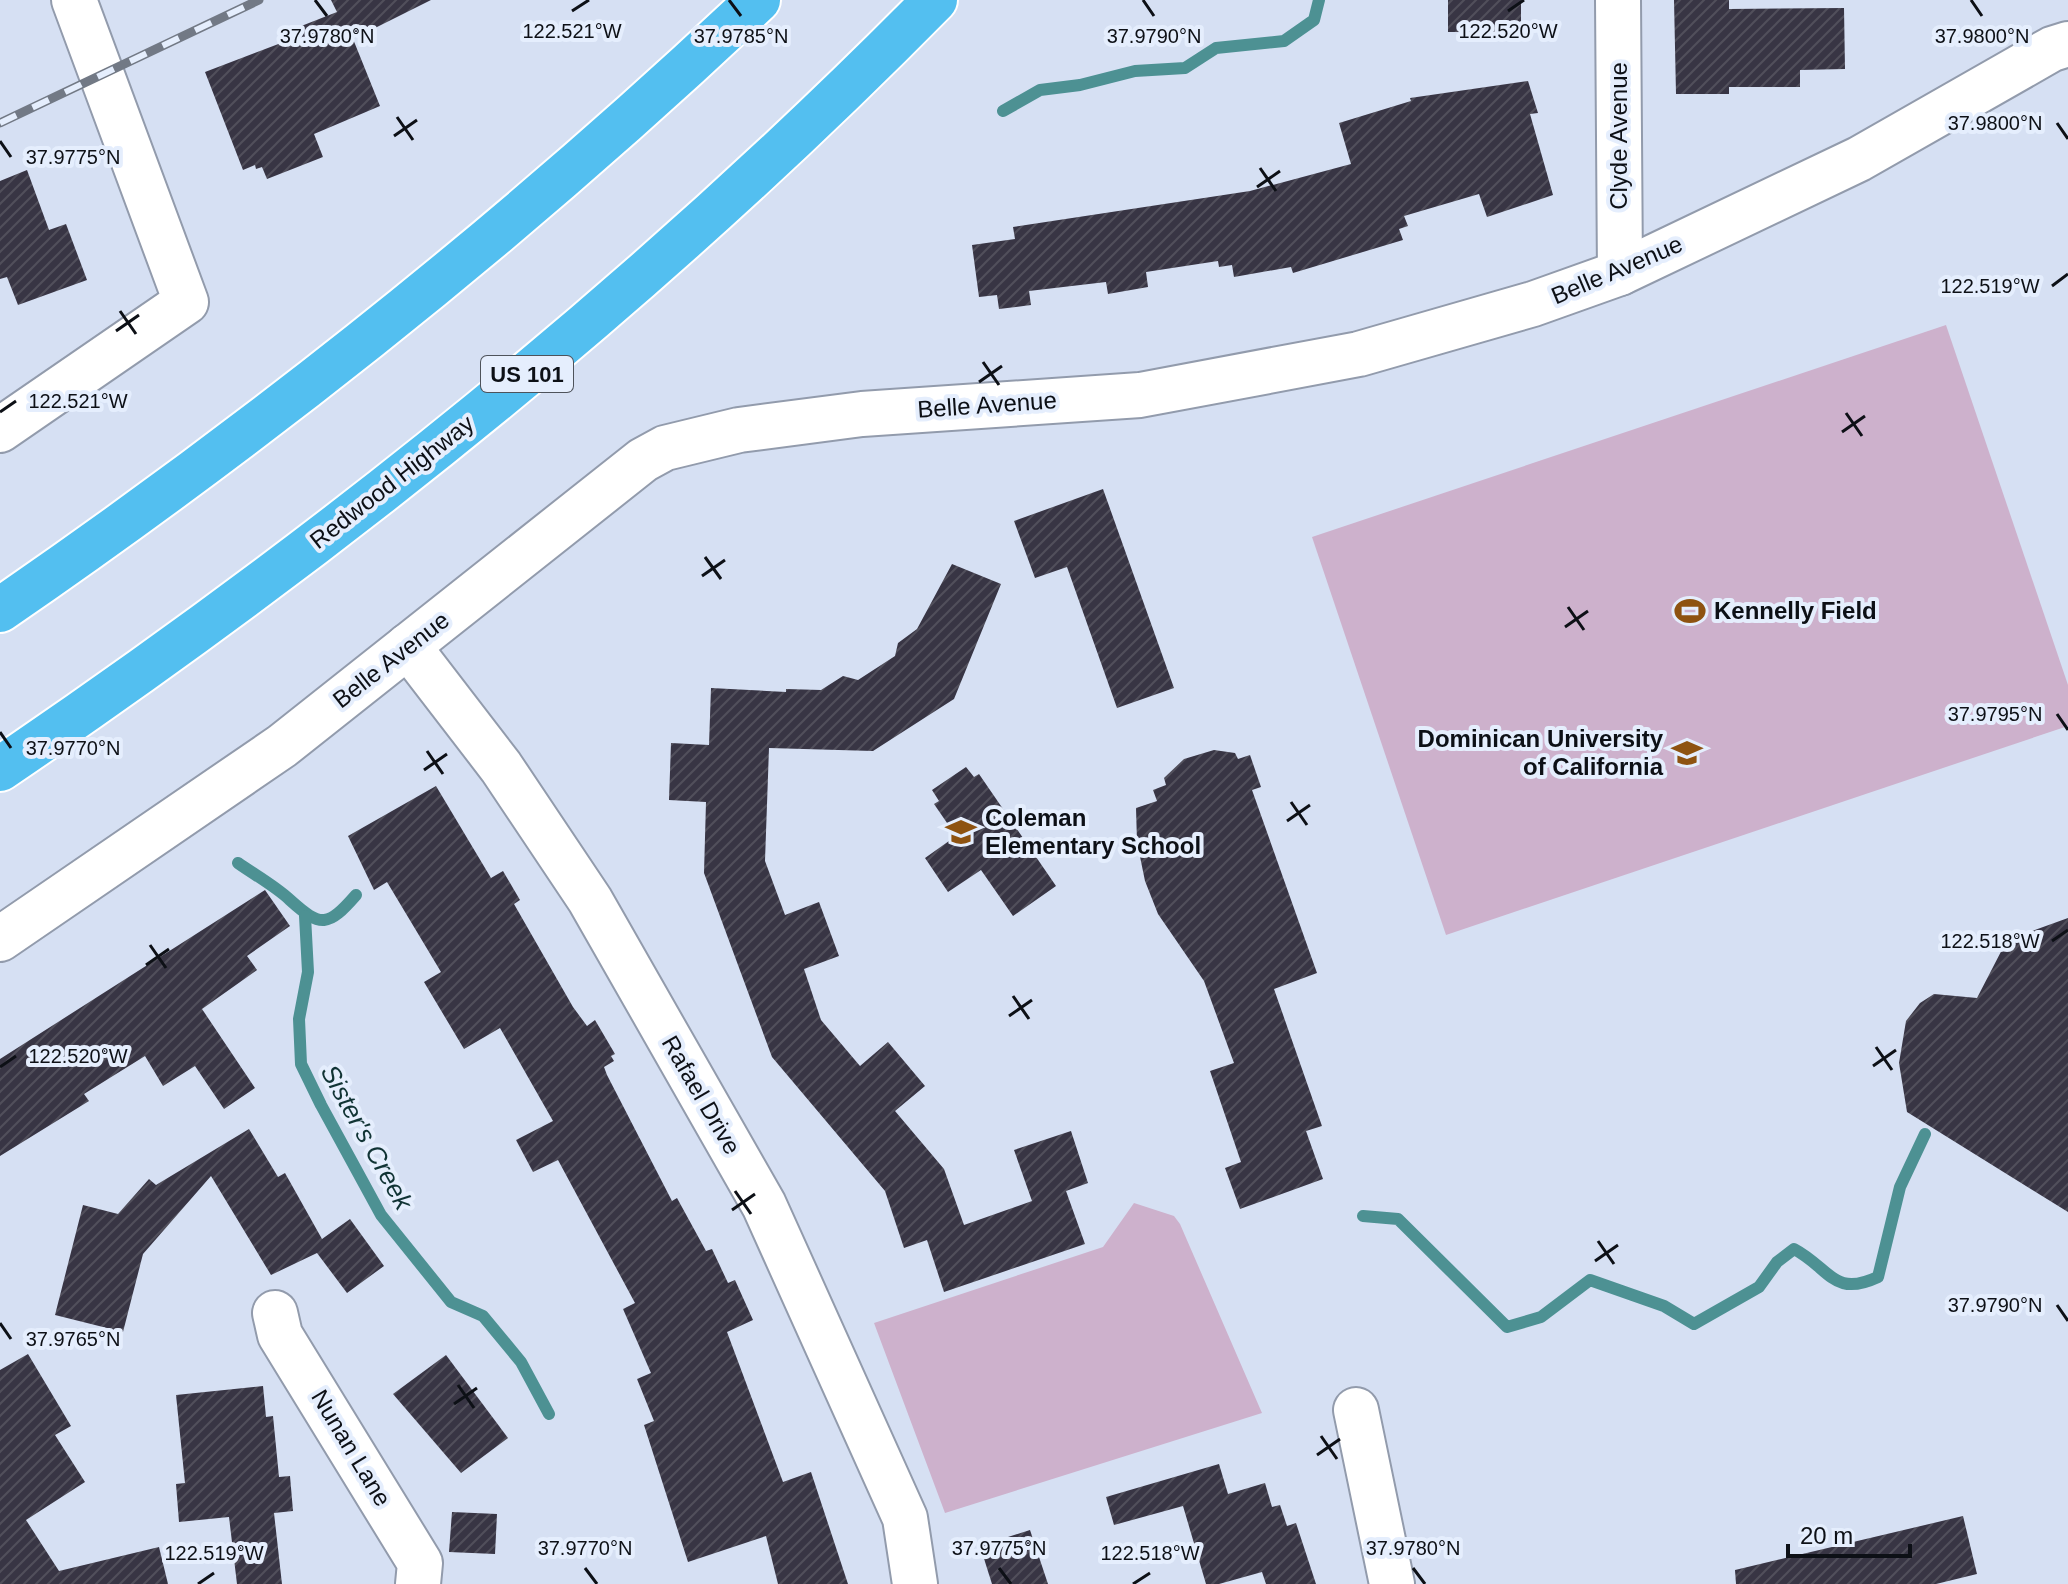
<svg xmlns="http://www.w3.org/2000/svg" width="2068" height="1584" font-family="Arial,sans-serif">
	<defs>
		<pattern id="building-hatch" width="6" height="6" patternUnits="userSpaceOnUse" patternTransform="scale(2)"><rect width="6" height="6" fill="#383544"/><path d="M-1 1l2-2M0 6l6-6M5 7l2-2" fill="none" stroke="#514f5b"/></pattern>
	</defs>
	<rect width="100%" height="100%" fill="#d6e0f3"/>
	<g fill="#cdb1cc">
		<path d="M1946,325l122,360v41l-622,209 -134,-398z"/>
		<path d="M1134,1203l40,13 6,8 82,189 -317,100 -71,-190 229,-76z"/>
	</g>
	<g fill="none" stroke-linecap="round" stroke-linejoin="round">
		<g stroke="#4d9193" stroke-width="12">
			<path d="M1003,111l37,-21 40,-5 55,-14 50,-3 31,-20 68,-7 30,-21 5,-20"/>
			<path d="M238,863c17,12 37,23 52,37 31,28 38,27 66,-5"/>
			<path d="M305,916l3,56 -9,47 2,45 20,41 60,110 70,87 32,14 38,46 28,52"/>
			<path d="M1363,1216l35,3 109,108 34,-10 49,-37 74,26 30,18 65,-37 18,-25 17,-13c36,19 39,49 84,28l22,-90 25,-53"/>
		</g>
	</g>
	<g fill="url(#building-hatch)">
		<path d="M331,0h100l-78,39 27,67 -66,28 9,23 -56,22 -5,-12 -6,2 -1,-4 -12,5 -38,-98 84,-32 -3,-8 51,-20z"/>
		<rect x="1448" y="0" width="73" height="32"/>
		<path d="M1674,0h55v9l115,-1 1,61 -45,1v17h-71v7h-53z"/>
		<path d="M1528,81l10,32 -8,1 23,81 -66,22 -8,-23 -75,22 4,10 -9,3 4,11 -110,33 -2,-6 -57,10 -2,-12 -13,2 -1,-6 -72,11 2,15 -40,7 -2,-12 -77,9 2,14 -32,4 -2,-14 -18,2 -7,-52 43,-6 -2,-12 237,-36 101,-27 -12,-41 72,-22 -1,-3z"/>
		<path d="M27,170l22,60 17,-6 21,56 -69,25 -11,-28 -7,2v-98z"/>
		<path d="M1103,489l71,199 -57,20 -50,-141 -32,11 -21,-57z"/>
		<path d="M952,564l49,20 -47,115 -81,52 -104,-3 -4,113 20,54 34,-13 20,54 -35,13 17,51 39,46 28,-24 37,44 -30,25 49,58 20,56 68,-24 -18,-51 57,-19 17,52 -22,8 19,53 -141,48 -17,-52 -23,8 -19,-57 -113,-134 -68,-184 2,-71 -37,-2 2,-57 38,2 2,-57 75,4v-3l35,1 22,-14 15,4 37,-24 3,-13 19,-14z"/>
		<path d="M1214,750l21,3 3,6 12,-4 11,32 -9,3 65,183 -43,16 48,137 -16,5 17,48 -83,30 -15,-41 16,-6 -31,-91 24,-8 -30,-82 -46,-67 -13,-33 -8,-39 -1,-34 21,-7 -4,-11 13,-5 -2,-7 20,-19z"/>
		<path d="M966,767l8,10 5,-3 77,112 -43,30 -32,-46 -33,22 -23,-34 31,-22 -22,-32 5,-3 -7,-11z"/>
		<path d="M436,786l55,92 12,-7 17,29 -6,4 59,103 14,19 8,-6 20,34 -4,2 3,5 -10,6 3,8 65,126 5,-3 29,53 6,-2 16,34 7,-3 18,40 -26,12 56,150 28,-10 37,112h-70l-12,-48 -78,26 -44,-137 10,-4 -17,-42 14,-6 -28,-64 12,-6 -77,-143 -25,12 -17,-32 37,-19 -53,-93 -36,21 -40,-67 17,-10 -54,-90 -13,8 -26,-54z"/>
		<path d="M265,890l25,36 -43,30 10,14 -55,39 53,79 -31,21 -29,-43 -32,20 -18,-30 -61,38 5,7 -89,55v-97z"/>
		<path d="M2068,918v294l-161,-100 -8,-49 7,-42 14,-18 14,-9 43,4 30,-58z"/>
		<path d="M249,1129l29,48 7,-4 37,66 28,-20 34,47 -37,27 -30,-40 -46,22 -60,-99 -68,78 -20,78 -68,-17 28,-110 35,9 31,-35 7,6z"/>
		<path d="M28,1354l43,72 -16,9 30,47 -59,38 33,51 100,-24 9,37h-168v-214z"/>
		<path d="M446,1355l62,83 -47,35 -68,-79z"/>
		<path d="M263,1386l3,31 7,-1 6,61 11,-1 3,35 -19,2 8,71h-45l-8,-67 -50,5 -3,-38 9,-1 -9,-88z"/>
		<path d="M1219,1464l9,30 37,-11 7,24 8,-2 7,21 9,-3 20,61h-50l-4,-12 -43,12h-13l-23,-78 -69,19 -8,-28z"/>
		<path d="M452,1512l45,2 -2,40 -46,-2z"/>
		<path d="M1963,1516l14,58 -41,10h-200l-1,-14z"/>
		<path d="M1030,1530l18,54h-56l-12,-38z"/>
	</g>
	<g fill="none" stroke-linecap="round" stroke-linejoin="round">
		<g stroke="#929bac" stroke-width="48">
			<g id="minor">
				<path d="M1618,0l2,273"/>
				<path d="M0,430l186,-128 -112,-302"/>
				<path d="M408,646l93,121 89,133 174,305 141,313 10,66"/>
				<path d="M0,939l282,-193 361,-286 22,-12 74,-18 123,-16 278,-19 219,-41 174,-50 87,-31 239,-114 193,-110 16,-5"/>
				<path d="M275,1313l5,22 140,228 -2,21"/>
				<path d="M1356,1410l36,174"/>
			</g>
		</g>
		<g stroke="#fff" stroke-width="48">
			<g id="highway">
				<path d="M0,610c266,-183 523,-388 758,-610"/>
				<path d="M0,769c335,-227 651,-481 935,-769"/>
			</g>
		</g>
		<use href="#minor" stroke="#fff" stroke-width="44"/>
		<use href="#highway" stroke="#53bff0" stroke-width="44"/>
		<g stroke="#727985" stroke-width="9">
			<path id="rail" d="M0,123l259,-123"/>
		</g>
		<use href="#rail" stroke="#e5eefd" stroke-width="6" stroke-dasharray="18" stroke-linecap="butt"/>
	</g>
	<path fill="none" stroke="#0d1016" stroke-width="3" d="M315,0l12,16M729,0l12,16M1143,0l11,16M1971,0l11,16M572,11l17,-11M1508,11l16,-11M397,117l16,23M2057,123l11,16M394,136l23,-16M0,141l11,16M1260,168l16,23M1257,187l23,-16M2052,286l16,-12M120,311l16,23M116,331l23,-16M983,362l16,23M979,382l23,-16M0,412l16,-11M1846,413l16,23M1842,432l23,-16M705,557l16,22M702,576l23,-16M1568,607l16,23M1565,627l23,-16M2057,714l11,16M0,732l11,16M427,751l16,23M424,770l23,-16M1291,802l16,23M1287,821l23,-16M2052,941l16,-11M150,945l16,23M146,965l23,-16M1013,996l16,23M1009,1016l23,-16M1876,1047l16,23M1873,1066l23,-16M0,1067l16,-11M735,1191l16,23M732,1210l23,-16M1598,1241l16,23M1595,1261l23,-16M2057,1305l11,16M0,1323l11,16M458,1385l16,23M454,1404l23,-16M1321,1436l16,23M1317,1455l23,-16M585,1568l12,16M999,1568l12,16M1413,1568l12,16M198,1584l16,-11M1133,1584l17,-11"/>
	<defs>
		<g id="stadium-bare" transform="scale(2.4)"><path d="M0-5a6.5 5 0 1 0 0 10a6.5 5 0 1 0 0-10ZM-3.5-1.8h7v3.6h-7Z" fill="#8e5311" stroke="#e5eefd" stroke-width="2.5" paint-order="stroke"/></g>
		<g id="university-bare" transform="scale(2.4)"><path d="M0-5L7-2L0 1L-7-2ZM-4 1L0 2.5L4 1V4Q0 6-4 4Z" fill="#8e5311" stroke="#e5eefd" stroke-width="2.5" paint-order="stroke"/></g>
		<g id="school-bare" transform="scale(2.4)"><path d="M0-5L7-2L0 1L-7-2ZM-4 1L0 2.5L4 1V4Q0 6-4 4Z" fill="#8e5311" stroke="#e5eefd" stroke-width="2.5" paint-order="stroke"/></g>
	</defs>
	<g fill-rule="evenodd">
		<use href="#stadium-bare" x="1690" y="611"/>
		<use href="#university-bare" x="1687" y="753"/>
		<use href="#school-bare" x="961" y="832"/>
	</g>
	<g text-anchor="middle" stroke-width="8" stroke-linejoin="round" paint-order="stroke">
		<rect fill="#e5eefd" stroke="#4e535b" stroke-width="2" x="481" y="356" width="92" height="36" rx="6"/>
		<g font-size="22" font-weight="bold" fill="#0d1016">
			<text x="527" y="382">US 101</text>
		</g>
		<g font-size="24" fill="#0d1016" stroke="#e5eefd">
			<text transform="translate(1619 136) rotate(-90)" y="8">Clyde Avenue</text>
			<text transform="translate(1617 270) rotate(-23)" y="8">Belle Avenue</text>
			<text transform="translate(987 405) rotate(-4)" y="8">Belle Avenue</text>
			<text transform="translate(392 482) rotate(-38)" y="8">Redwood Highway</text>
			<text transform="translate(391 660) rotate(-38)" y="8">Belle Avenue</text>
			<text transform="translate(701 1095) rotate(60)" y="8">Rafael Drive</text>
			<text transform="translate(351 1448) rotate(59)" y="8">Nunan Lane</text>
		</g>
		<g font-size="24" font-weight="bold" fill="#0d1016" stroke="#e5eefd" text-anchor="start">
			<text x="1714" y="619">Kennelly Field</text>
			<text x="1663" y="747" text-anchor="end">Dominican University<tspan x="1663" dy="28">of California</tspan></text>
			<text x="985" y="826">Coleman<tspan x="985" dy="28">Elementary School</tspan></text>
		</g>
		<g font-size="26" font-style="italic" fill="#113435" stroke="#e5eefd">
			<text transform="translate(367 1137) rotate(61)" y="9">Sister's Creek</text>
		</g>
	</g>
	<g font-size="20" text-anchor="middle" fill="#0d1016" stroke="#e5eefd" stroke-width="8" stroke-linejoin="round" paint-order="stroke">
		<text x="572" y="38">122.521°W</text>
		<text x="1508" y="38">122.520°W</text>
		<text x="1982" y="43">37.9800°N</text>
		<text x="327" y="43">37.9780°N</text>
		<text x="741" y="43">37.9785°N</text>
		<text x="1154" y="43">37.9790°N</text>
		<text x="1995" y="130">37.9800°N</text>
		<text x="73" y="164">37.9775°N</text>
		<text x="1990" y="293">122.519°W</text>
		<text x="78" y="408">122.521°W</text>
		<text x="1995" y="721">37.9795°N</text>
		<text x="73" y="755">37.9770°N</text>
		<text x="1990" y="948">122.518°W</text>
		<text x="78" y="1063">122.520°W</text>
		<text x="1995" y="1312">37.9790°N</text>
		<text x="73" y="1346">37.9765°N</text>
		<text x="585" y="1555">37.9770°N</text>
		<text x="999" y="1555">37.9775°N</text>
		<text x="1413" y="1555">37.9780°N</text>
		<text x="214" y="1560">122.519°W</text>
		<text x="1150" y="1560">122.518°W</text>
	</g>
	<path d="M1788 1544v12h122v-12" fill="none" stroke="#0d1016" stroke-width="4"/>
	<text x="1800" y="1544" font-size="24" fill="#0d1016" stroke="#e5eefd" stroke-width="6" paint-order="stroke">20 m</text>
</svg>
